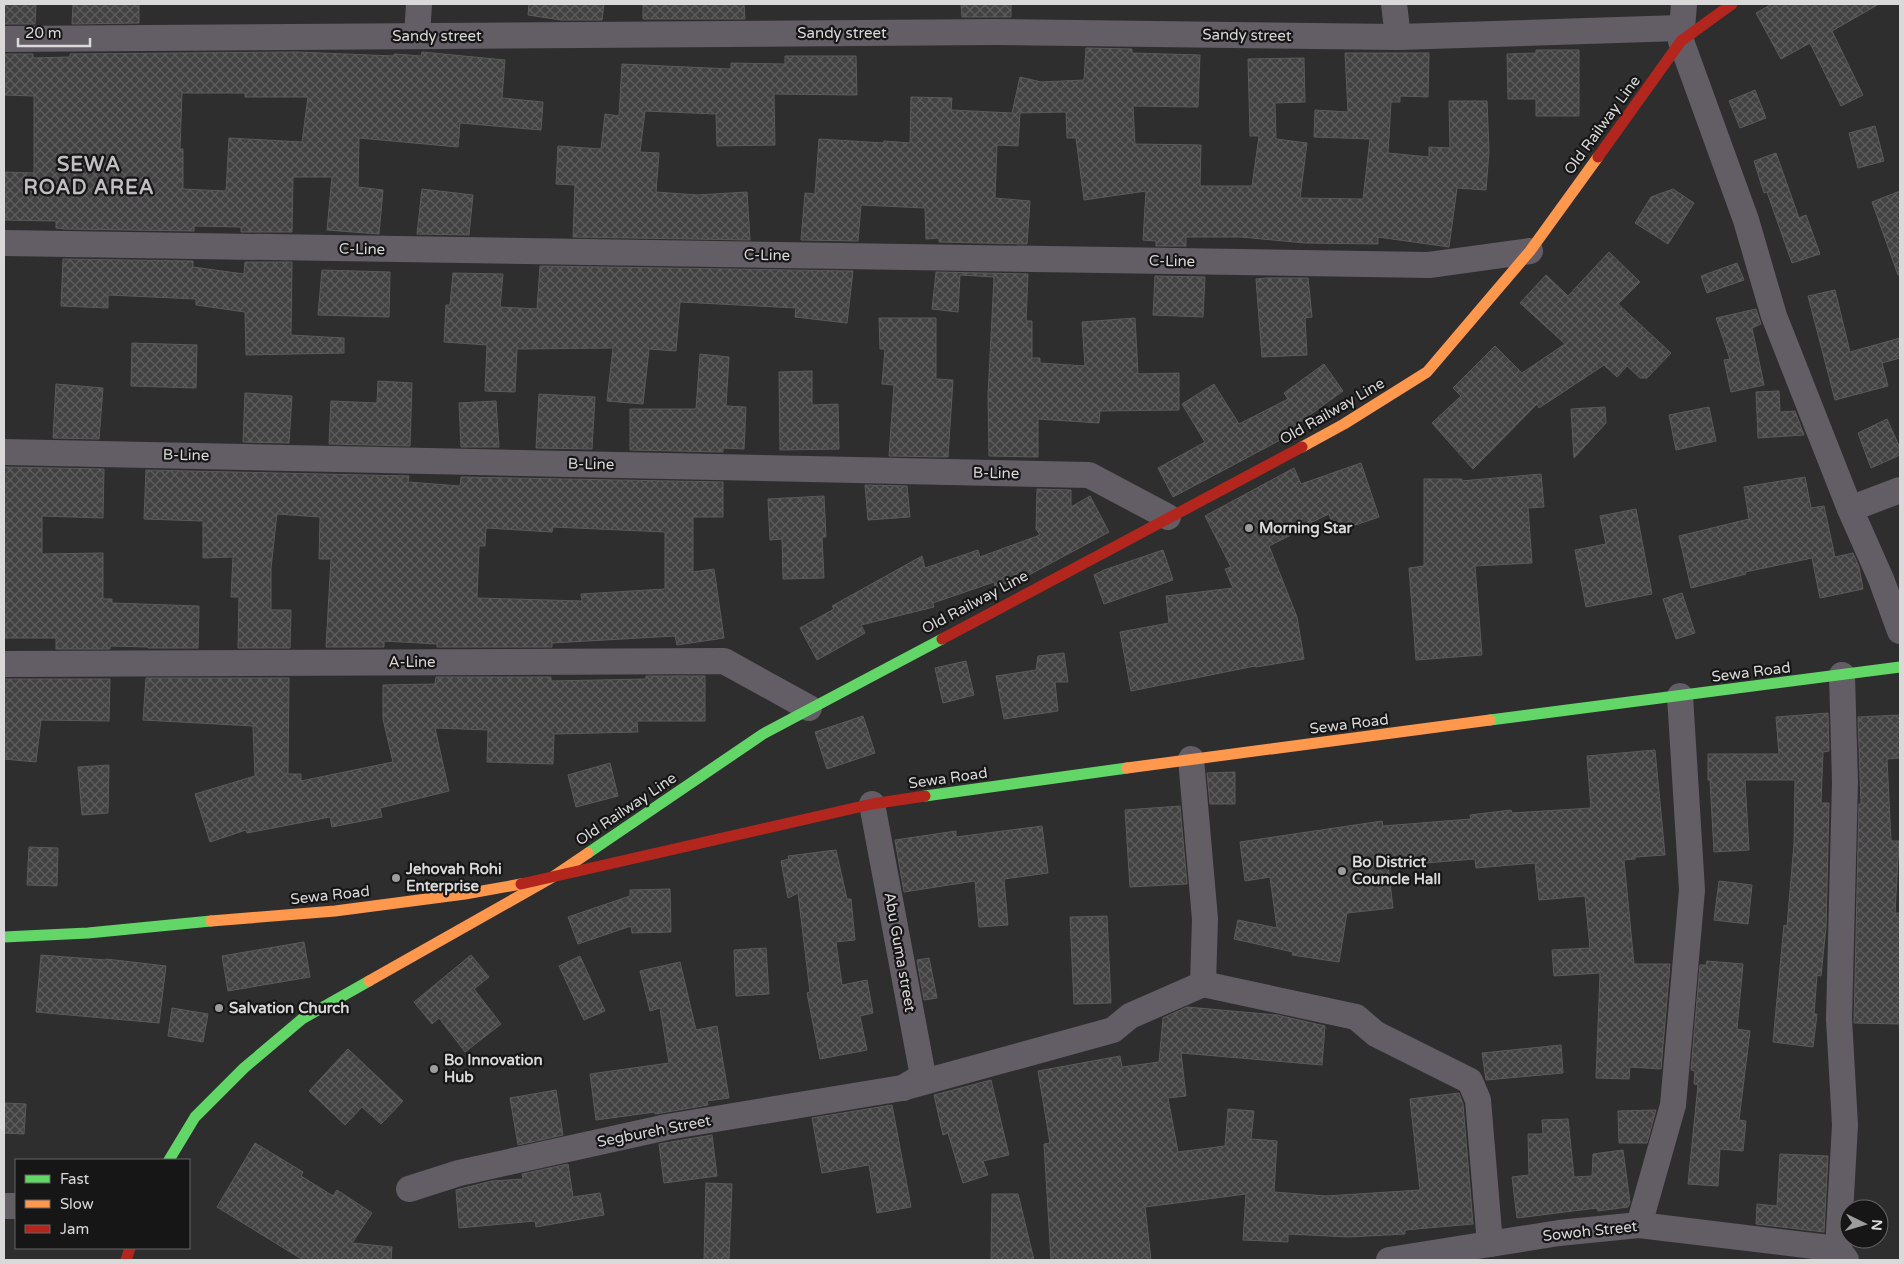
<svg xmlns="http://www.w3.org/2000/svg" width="1904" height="1264" font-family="'Varela Round',sans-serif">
	<defs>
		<pattern id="building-cross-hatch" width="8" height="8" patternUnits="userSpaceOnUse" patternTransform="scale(1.25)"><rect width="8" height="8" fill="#434243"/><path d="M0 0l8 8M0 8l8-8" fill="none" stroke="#5e5d5e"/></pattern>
	</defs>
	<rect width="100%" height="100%" fill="#2f2e2f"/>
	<g fill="url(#building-cross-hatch)" stroke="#5b5a5b" fill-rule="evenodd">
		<path d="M4,4h32l-1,20h-31z"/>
		<path d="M73,4h66v19l-67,1z"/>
		<path d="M529,4h75l-2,16h-41l-33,-5z"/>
		<path d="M643,4h101l1,15h-102z"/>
		<path d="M961,4h50v13h-49z"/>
		<path d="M1772,4h107l-47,27 31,64 -22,11 -31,-63 -29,16 -25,-46z"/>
		<path d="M1086,48l46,1v4l68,2 -2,52 -65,-1 2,38 66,1 -1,41h52l7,-50h-9l-2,-77 56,-1 1,44 -30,1 1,36 31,4 -7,55 63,1 7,-60 -56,-2 1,-27 33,2 -3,-59h84l-1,44 -28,-1v6h-9l-3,51 41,4v-10l21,1 -1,-47h38l2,50 -3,39 -29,-2 -8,59 -71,-10v7l-73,-1 -64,-6h-55v9h-30v-5l-13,-1 3,-49 -62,9 -8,-62h-9l-1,-26 -46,1 -2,33 -21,-1 -2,53 35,3 -3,43 -88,-2v-4l-13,1 -1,-31 -64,-3 -3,36 -57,-1 4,-47 10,1 4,-55 65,4v-2l26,2 1,-46 41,1 -1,12 61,3 8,-36 21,5 43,-2z"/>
		<path d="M1536,50h43v66h-43v-17h-28l-1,-45 29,-1z"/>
		<path d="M297,52l97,4v-2l27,2 1,-4 83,8 -3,38 41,4 -2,28 -81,-7 -2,24 -99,-9 -1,49 25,3 -4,44 -52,-4 5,-53h-39l-1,55h-51v-5l-47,-1v5l-129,-2 -9,-1v-7l-52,-1v-48l30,1v-77l-30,-1v-41h29v4l37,-1v-3zM182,93h63v4h63l-6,45 -73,-4 -3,53 -43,-2v-40h-3z"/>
		<path d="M785,56h71l1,39 -83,-1 1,51 -58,1 -1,-32 -71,-3 -5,41 19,1 -3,39 41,3 50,-3 3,48 -177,-3 2,-52 -19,-1 2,-38 43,3 4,-35 14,2 3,-52 109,5v-6l54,1z"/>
		<path d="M1755,90l11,28 -26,10 -11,-27z"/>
		<path d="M1875,126l9,35 -26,7 -9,-35z"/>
		<path d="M1776,153l23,65 7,-3 14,39 -28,9 -25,-71 -3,1 -10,-32z"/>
		<path d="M422,189l51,6 -4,40 -52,-1z"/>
		<path d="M1673,189l21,14 -26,41 -33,-21 16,-26z"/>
		<path d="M1900,191v83l-2,1 -26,-73z"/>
		<path d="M1609,252l31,30 -22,22 53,49 -24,25h-7l-13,-12 -10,11 -13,-12 -65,43 -2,-4 -64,65 -41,-46 29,-27 -8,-8 42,-42 27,27 43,-29 -45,-41 26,-28 22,21z"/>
		<path d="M63,259l130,2v6l51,7 1,-12h47l-1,73 53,3v15l-98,2 -1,-43 -49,-7v-6l-88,-4v13l-47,-2z"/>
		<path d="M1737,263l7,17 -37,13 -6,-17z"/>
		<path d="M540,266l313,5 -6,52 -52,-6 1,-9 -116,-6 -4,49 -27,-2 -6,55 -36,-3 6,-53 -96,1 -2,43 -30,-1 2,-46 -43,-3 2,-37h4l3,-32 50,1 -3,33 37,2z"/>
		<path d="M322,270l68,2 -1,45 -71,-2z"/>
		<path d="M936,272l92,2 -2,47h6v37h8v5l45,3 -3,-44 53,-4 3,56 41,-1v37l-79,1 -1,12 -61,-4v38l-49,-1 -1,-60 6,-119 -34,-2 -2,37 -26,-3z"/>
		<path d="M1155,276l50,1 -2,40 -50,-2z"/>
		<path d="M1267,278h41l4,39 -7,1 2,37 -45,2 -6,-78z"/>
		<path d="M1835,290l15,62 50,-14v20l-18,5 6,23 -53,14 -27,-104z"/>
		<path d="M1756,309l5,15 -9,4 12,57 -33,7 -7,-32 6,-1 -14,-41z"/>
		<path d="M879,318h57v61l17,1 -5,77 -59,-1 5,-71 -12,-1 3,-35h-5z"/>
		<path d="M132,343l65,2 -1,43 -65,-2z"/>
		<path d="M700,354l29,3 -3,49 20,1 -2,42 -21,-1v4l-93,-2v-41h66z"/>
		<path d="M1324,364l19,27 -61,44 2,3 -111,59 -15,-29 47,-26 -23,-38 32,-20 25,40 49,-25 -4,-6z"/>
		<path d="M812,371v34l26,-1 1,45 -59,1 -1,-78z"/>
		<path d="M378,381l34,2 -2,63 -81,-2 2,-43 46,2z"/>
		<path d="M56,384l47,4 -4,51 -46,-1z"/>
		<path d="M1779,391l1,21 15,-1 9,24 -46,3 -2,-46z"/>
		<path d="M245,393l47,3 -3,47 -46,-1z"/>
		<path d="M539,394l56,3 -3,52 -56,-1z"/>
		<path d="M496,401l3,46h-38l-2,-44z"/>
		<path d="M1605,407l1,16 -32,35 -3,-49z"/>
		<path d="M1709,407l7,34 -40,9 -7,-35z"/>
		<path d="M1887,419l13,29v7l-29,13 -13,-35z"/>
		<path d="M1361,463l18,54 -44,15 -6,-18 -40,19 2,2 -22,11 28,71 7,42 -48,8 -1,-1 -124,25 -11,-59 49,-9 -3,-27 67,-8 -8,-19 6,-2 -26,-51 89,-48 7,16z"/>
		<path d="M4,467l100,2 -1,49 -61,-2v38l61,-1v46h9v4l87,3 -1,42h-50v-1l-38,-1v3h-54v-11h-52z"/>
		<path d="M146,470l263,6 -1,6 52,4 1,-9 262,5v35h-30v55l21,-3 10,69 -47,7 -2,-9 -123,7v4h-115v-3l-53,-3v6h-58l5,-88h-12l1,-42 -43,-3 -6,54v42h20l-1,38h-52l1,-51h-8l2,-40 -30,1v-37l-59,-2zM553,527l112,5v57l-84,5 1,7 -105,-3 2,-52h6l1,-18 66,4z"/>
		<path d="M1541,474l3,33 -16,1 4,55 -57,3 7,89 -66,5 -7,-92 15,-2v-87h38l-1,2z"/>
		<path d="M1805,477l6,31 13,-2 11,51 18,-4 6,14 4,22 -43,9 -8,-40 -67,14 1,2 -55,14 -12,-52 70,-17 -5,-32z"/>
		<path d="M865,485l42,1 3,31 -42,3z"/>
		<path d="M1037,489l34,1v17l19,-11 19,36 -84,45 -30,10 -1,-5 -61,21 1,4 -73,18 4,8 -48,27 -17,-32 34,-19 -2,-3 90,-50 3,12 53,-18 2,7 60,-22 -4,-6z"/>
		<path d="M824,496l2,41h-4l2,41 -41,1 -1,-40 -12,1 -2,-41z"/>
		<path d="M1636,509l16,85 -66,13 -11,-57 31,-6 -6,-28z"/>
		<path d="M1163,550l10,30 -69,24 -10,-29 10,-5z"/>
		<path d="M1682,593l13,40 -19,6 -13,-40z"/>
		<path d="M1064,653l4,29h-13l3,29 -54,8 -8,-43 40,-6 2,-14z"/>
		<path d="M966,661l8,34 -31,8 -8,-35z"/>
		<path d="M646,676h59v45h-68l1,11 -84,2 -1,30 -66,-2 1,-32 -53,-2 14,63 -69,17 2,9 -50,10 -2,-10 -83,16 -1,-3 -36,12 -15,-48 60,-18 -2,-50 -110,-6 3,-42h143l-1,96h13v7l92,-19 -10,-43v-34l52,-1 1,-7h115v4l95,-2z"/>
		<path d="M4,679h106l-1,42 -68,-1 -5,42 -32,-3z"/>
		<path d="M1828,713l1,38 -6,1 -2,51h8l-3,124 -5,49 -4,-1 -3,39h3l-4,33 -40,-5 11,-117 3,1 7,-82 1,-64h-50l4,70 -35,2 -4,-72h-2v-26h71l-3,-37z"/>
		<path d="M1900,715v43l-13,1 4,82h8l-4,72h5v111l-46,-1 5,-219h2l-3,-87z"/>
		<path d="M863,716l12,37 -48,16 -12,-37z"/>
		<path d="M1655,750l10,105 -30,2v2l-11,1 10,104h36l-9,105 -31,-2 -1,12 -33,-1 4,-105 -46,3 -2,-26 38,-2 -5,-52 -46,4 -4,-37 -59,5 -1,-9 -87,7 5,42 -46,5 -8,49 -47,-7 1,-3 -59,-13 4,-19 39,8 -7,-51 -25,4 -5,-39 142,-21 1,5 88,-7 -1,-4 41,-5 1,3 79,-5 -4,-52z"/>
		<path d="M610,763l8,33 -42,11 -8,-32z"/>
		<path d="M109,765l-1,48 -26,2 -4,-48z"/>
		<path d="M1235,772v32h-25l-3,-31z"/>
		<path d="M1180,806l7,78 -57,3 -5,-77z"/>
		<path d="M1042,826l6,47 -44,6 4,46 -29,2 -4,-46 -71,11 -9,-52 61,-9v6z"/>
		<path d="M29,847l29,1 -1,38 -30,-1z"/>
		<path d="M836,850l11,49h4l4,41 -19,2 6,43 25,-5 6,33 -13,3 7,34 -47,9 -13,-66 3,-1 -12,-99 -10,5 -7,-37 8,-2 -1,-3z"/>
		<path d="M1719,881l33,4 -4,39 -34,-4z"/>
		<path d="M670,889l1,43 -39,1 -1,-7 -53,18 -10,-27 62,-21v-6z"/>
		<path d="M1107,916l4,87 -37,1 -4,-87z"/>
		<path d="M304,942l6,35 -82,14 -6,-35z"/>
		<path d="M766,948l3,46 -33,2 -2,-46z"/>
		<path d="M41,955l65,5v-1l60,7 -7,57 -123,-11z"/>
		<path d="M471,955l18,22 -15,12 27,35 -36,28 -26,-34 -7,6 -18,-22z"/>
		<path d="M580,956l25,55 -21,9 -25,-54z"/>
		<path d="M929,958l8,40 -13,2 -7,-40z"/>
		<path d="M1707,961l36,3 -6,65 13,2 -11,89 7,1 -3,30 -23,-2 -2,37 -30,-2 10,-99 -4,-1 1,-13 -4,-1 9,-105h6z"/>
		<path d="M680,962l16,68 21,-4 12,72 -22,3 1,4 -53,9v-2l-59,8 -6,-46 79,-11 -9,-55 -10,3 -10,-40z"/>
		<path d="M1187,1007l90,8 48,11 -3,39 -141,-12 5,43 -18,2 10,54 47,-6 3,-37 26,2 -3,28 26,2 -3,51 52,4 94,-6 -10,-91 49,-6 4,11 10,120 -68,6v4l-56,3 -61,-3v8l-45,-2 3,-46 -101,13 6,53h-100l-7,-116 6,-1 -12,-72 82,-15 2,11 37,-5 4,-44z"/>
		<path d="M172,1008l36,6 -5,28 -35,-6z"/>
		<path d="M1561,1045l2,28 -77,7 -4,-27z"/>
		<path d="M348,1049l55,52 -22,23 -19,-17 -17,18 -36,-34z"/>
		<path d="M991,1080l18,75 -26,6 5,14 -25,8 -15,-50 -5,2 -9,-40z"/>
		<path d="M556,1090l7,45 -45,10 -8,-47z"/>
		<path d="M4,1103l22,1 -2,30 -20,-1z"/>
		<path d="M892,1105l19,102 -34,6 -8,-48 -47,8 -10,-55z"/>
		<path d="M1656,1110l-9,33h-28l-1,-32z"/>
		<path d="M1568,1119l6,58 18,-1 1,-22 30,-4 7,53 -2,4 -30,4 -1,-3 -80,10 -5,-41 17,-2 -1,-41h15l-1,-14z"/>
		<path d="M712,1135l5,41 -53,7 -5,-39z"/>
		<path d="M255,1143l48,29 -2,4 32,20 4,-6 35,23 -20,30 40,4 -1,13h-88l-86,-53z"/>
		<path d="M1780,1154l48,2 -4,76 -68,-8 1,-20 20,2z"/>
		<path d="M568,1164l5,33 27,-4 4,22 -68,12 -1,-6 -76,7 -3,-38 36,-9 31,-2 -1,-5z"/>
		<path d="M706,1183l26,1 -3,76h-25z"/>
		<path d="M992,1194h26l16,66h-43z"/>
	</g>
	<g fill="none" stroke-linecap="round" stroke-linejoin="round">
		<g stroke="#635d65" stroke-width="26">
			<path d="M1394,4l4,33"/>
			<path d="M1684,4l-3,37 65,179 28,96 76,193 31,70 19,52"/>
			<path d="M417,36l2,-32"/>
			<path d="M4,39l991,-7 403,5 282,-9"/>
			<path d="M4,243l1425,22 101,-14"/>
			<path d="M4,452l1085,23 79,42"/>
			<path d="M1850,509l50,-19"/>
			<path d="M4,664l720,-3 85,47"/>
			<path d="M872,804l51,272 -20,12"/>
			<path d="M1203,984l153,33 20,17 94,47 8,19 12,144"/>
			<path d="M409,1189l50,-16 208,-46 235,-39 211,-58 17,-14 73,-32 2,-65 -14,-160"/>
			<path d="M4,1206h12"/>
			<path d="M1639,1225l34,-120 19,-215 -12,-194"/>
			<path d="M1838,1249l7,-124 -6,-106 6,-237 -3,-107"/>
			<path d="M1389,1260l170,-27 80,-8 199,24 8,11"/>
		</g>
		<g stroke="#63d668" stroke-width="11">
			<path d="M1490,720l410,-53"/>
			<path d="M925,796l202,-28"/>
			<path d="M588,853l175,-119 179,-95"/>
			<path d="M4,937l84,-4 123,-12"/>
			<path d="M169,1160l26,-43 49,-49 58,-49 67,-38"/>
		</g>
		<g stroke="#ff974d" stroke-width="11">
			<path d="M1302,447l42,-23 83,-52 103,-121 68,-94"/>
			<path d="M1127,768l363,-48"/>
			<path d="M211,921l124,-10 130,-17 56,-10"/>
			<path d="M369,981l182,-103 37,-25"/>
		</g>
		<g stroke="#b3261e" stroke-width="11">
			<path d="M1598,157l83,-116 51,-37"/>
			<path d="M942,639l360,-192"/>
			<path d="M521,884l351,-80 53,-8"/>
			<path d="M126,1260l4,-12"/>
		</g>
	</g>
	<g fill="#9e9d9e" stroke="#171617" stroke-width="2">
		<circle cx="1249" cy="528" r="5"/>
		<circle cx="1342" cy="871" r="5"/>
		<circle cx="396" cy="878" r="5"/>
		<circle cx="219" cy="1008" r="5"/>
		<circle cx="434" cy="1069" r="5"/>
	</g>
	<g text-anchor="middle" stroke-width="4.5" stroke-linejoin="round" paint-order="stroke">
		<g font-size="15" fill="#dad9da" stroke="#171617">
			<text x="842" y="38">Sandy street</text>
			<text transform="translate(1247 35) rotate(1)" y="5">Sandy street</text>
			<text x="437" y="41">Sandy street</text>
			<text transform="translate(1602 125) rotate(-54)" y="5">Old Railway Line</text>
			<text transform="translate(362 249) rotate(1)" y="5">C-Line</text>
			<text transform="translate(767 255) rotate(1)" y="5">C-Line</text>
			<text transform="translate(1172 261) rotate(1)" y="5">C-Line</text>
			<text transform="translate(1332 411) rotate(-30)" y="5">Old Railway Line</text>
			<text transform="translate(186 455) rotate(1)" y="5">B-Line</text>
			<text transform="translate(591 464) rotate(1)" y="5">B-Line</text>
			<text transform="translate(996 473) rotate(1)" y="5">B-Line</text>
			<text transform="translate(975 602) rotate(-28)" y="5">Old Railway Line</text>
			<text x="412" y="667">A-Line</text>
			<text transform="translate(1751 672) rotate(-7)" y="5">Sewa Road</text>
			<text transform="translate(1349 724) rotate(-7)" y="5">Sewa Road</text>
			<text transform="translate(948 778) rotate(-8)" y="5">Sewa Road</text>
			<text transform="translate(626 809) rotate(-34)" y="5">Old Railway Line</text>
			<text transform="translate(330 895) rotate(-6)" y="5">Sewa Road</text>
			<text transform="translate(900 952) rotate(80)" y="5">Abu Guma street</text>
			<text transform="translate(654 1131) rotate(-11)" y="5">Segbureh Street</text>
			<text transform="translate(1590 1231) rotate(-6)" y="5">Sowoh Street</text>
		</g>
		<g font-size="15" font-weight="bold" fill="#dad9da" stroke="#171617" text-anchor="start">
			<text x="1259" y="533">Morning Star</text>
			<text x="1352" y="867">Bo District<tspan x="1352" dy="17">Councle Hall</tspan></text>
			<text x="406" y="874">Jehovah Rohi<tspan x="406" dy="17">Enterprise</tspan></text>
			<text x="229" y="1013">Salvation Church</text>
			<text x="444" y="1065">Bo Innovation<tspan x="444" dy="17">Hub</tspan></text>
		</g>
		<g font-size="20" font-weight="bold" letter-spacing="1" fill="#c1bec2" stroke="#171617">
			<text x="89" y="171">SEWA<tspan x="89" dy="23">ROAD AREA</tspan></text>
		</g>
	</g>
	<rect width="1904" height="1264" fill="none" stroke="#dad9da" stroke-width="10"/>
	<rect x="15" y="1159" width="175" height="90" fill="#171617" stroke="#656465"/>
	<rect x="25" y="1175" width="25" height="8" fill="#63d668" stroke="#656465"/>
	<text x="60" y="1184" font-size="15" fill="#dad9da">Fast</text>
	<rect x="25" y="1200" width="25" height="8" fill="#ff974d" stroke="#656465"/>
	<text x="60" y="1209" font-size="15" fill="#dad9da">Slow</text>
	<rect x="25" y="1225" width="25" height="8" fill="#b3261e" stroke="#656465"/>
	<text x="60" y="1234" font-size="15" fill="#dad9da">Jam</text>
	<g transform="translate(1864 1224) rotate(95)"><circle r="24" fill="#171617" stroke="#656465"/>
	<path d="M0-4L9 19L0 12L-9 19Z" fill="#9e9d9e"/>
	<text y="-8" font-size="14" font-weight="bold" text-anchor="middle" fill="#dad9da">N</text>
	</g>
	<path d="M18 38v8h72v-8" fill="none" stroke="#dad9da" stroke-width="2.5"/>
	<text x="25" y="38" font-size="15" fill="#dad9da" stroke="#171617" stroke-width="4" paint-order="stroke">20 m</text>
</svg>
